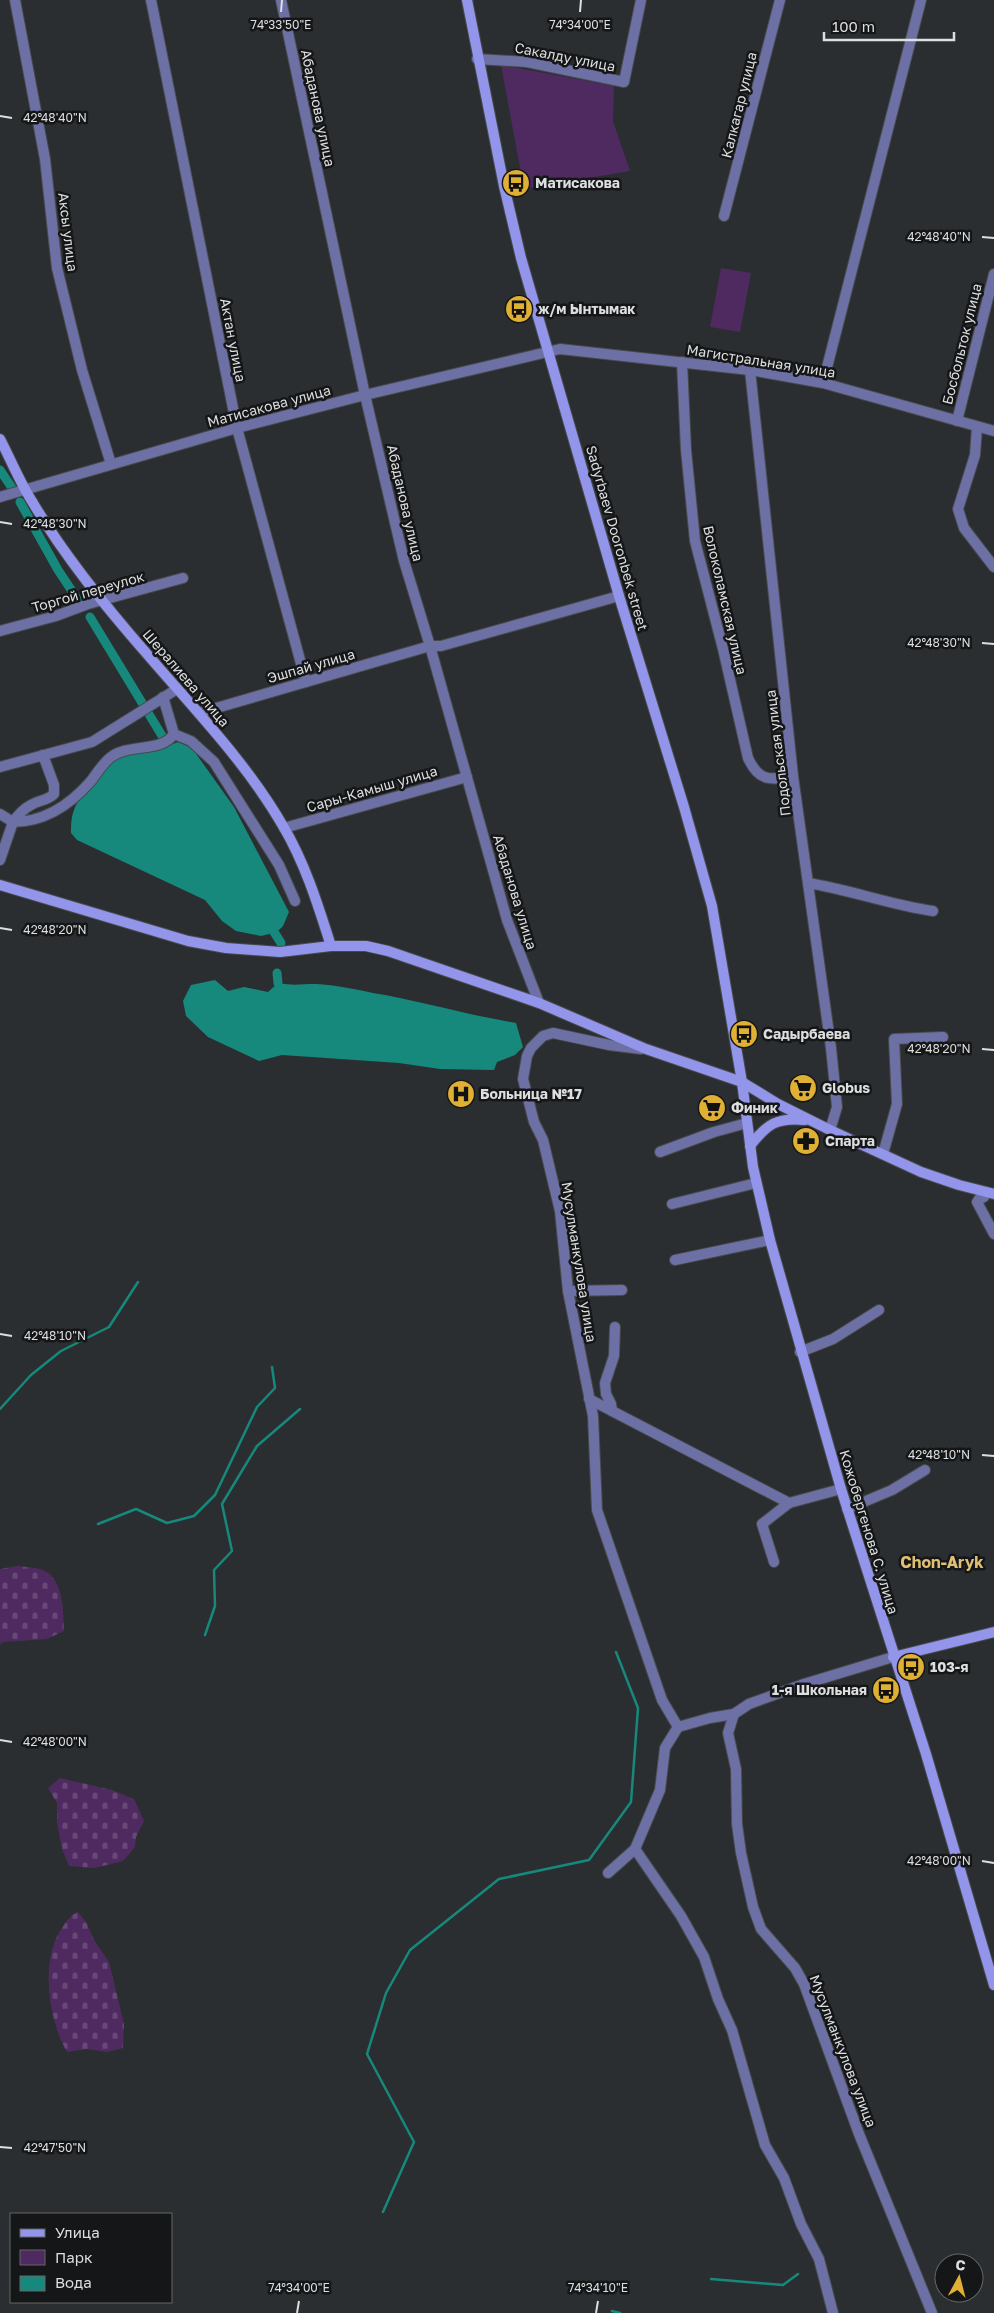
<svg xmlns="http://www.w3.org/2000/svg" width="994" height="2313" font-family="'Golos Text',sans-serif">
	<defs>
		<pattern id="cemetery-stones" width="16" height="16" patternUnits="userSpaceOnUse" patternTransform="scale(1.25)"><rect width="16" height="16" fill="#4f2a61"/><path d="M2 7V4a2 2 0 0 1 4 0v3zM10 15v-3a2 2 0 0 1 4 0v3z" fill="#684877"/></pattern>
	</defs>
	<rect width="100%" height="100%" fill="#2b2e30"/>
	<g fill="url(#cemetery-stones)">
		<path d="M17,1566c8,1 21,1 28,5 19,10 18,42 19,60l-17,8 -44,3 -3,3v-76z"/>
		<path d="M60,1778l52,12 22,9 10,22 -8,16 -1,10 -12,14 -28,7 -26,-2 -7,-17 -5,-27v-19l-9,-15z"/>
		<path d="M78,1912l8,10 8,18 15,22 15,62 -1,24 -16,4 -20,-3 -20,3c-19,-33 -28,-95 -3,-127 4,-6 7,-10 14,-13z"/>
	</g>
	<g fill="#4f2a61">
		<path d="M501,65l113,21 -1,35 17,50 -106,18z"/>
		<path d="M721,268l30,5 -11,59 -30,-5z"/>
	</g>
	<g fill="#17887c">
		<path d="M178,742l14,6 42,59 55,105 -6,14 -6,6 -16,4 -25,-5 -14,-10 -17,-21 -128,-60 -6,-7c0,-7 0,-15 3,-23 6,-17 33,-50 51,-56 17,-6 36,-4 53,-12z"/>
		<path d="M215,980l13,11 16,-4 24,5 10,-9c16,3 23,1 38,1 19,1 39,5 57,9 48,8 95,22 143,30l7,24 -8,8 -18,7 -3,8 -54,-1 -41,-6 -117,-8 -23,6 -51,-24 -22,-21 -3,-15 8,-16z"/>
	</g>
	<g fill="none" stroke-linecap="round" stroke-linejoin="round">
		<g stroke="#17887c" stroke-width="2.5">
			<path d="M0,1409l31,-34 30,-24 48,-24 29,-45"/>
			<path d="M98,1524l38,-15 31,14 27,-7 21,-21 42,-88 18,-19 -3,-21"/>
			<path d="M205,1635l10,-29 -1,-36 18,-19 -10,-47 35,-58 43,-37"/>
			<path d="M383,2212l31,-70 -47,-88 19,-61 24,-43 89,-71 90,-19 42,-58 7,-94 -22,-56"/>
			<path d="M711,2279l72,6 15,-11"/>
			<path d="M612,2311l8,2"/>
		</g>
		<g stroke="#17887c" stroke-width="9">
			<path d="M0,470l12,18"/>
			<path d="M20,502l38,68 20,30"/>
			<path d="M90,617l74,122"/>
			<path d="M269,924l12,19"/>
			<path d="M277,973l1,10"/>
		</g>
		<g stroke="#474a4c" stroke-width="12">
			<g id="street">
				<path d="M15,0l30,159 12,109 25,102 29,94"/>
				<path d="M151,0l86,428 69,254"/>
				<path d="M281,0l84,395 39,166 26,85 77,274 32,83"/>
				<path d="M477,59l50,3 97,20 17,-82"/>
				<path d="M724,216l56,-216"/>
				<path d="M682,362l4,88 9,91 28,108 25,109c11,24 22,22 45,18"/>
				<path d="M750,370l43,406 38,272 6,59 -7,23"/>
				<path d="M823,383l98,-383"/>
				<path d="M957,421l37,-147"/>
				<path d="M977,427l-2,28 -17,54 6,19 30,39"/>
				<path d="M0,497l237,-69 128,-33 195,-46 190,21 73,13 171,48"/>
				<path d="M0,631l56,-15 32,-12 95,-26"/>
				<path d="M163,697l11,37 17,7 23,21 65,103 16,36"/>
				<path d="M199,713l231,-67h11l178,-50"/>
				<path d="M0,767l92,-25 85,-53"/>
				<path d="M0,814l13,8c5,-7 10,-13 18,-17 8,-5 16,-4 23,-11v-9l-11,-30"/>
				<path d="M284,828l183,-51"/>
				<path d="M0,860l13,-38c32,0 57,-17 78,-41 6,-8 12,-18 20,-24 18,-14 50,-4 63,-23"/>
				<path d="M808,883c43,7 83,22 125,28"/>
				<path d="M641,1049l-32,-4 -56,-12 -10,3 -12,12 -4,8 -4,23 11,43 9,18 17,71 8,80 25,125 4,94 65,190 16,27"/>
				<path d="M660,1152l54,-20 33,-9"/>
				<path d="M883,1154l14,-50 -3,-65 49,-2"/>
				<path d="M986,1192l-2,5 -5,2 -2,3 17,32"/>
				<path d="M672,1204l84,-21"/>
				<path d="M675,1260l95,-20"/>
				<path d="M568,1291l54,-1"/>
				<path d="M800,1352l33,-13 46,-29"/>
				<path d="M589,1399l200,104 52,-14"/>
				<path d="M612,1411l-1,-7 -5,-10 -1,-11 9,-27 1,-29"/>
				<path d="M847,1509l45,-19 33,-20"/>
				<path d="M774,1562l-12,-38 27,-21"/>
				<path d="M734,1714l-6,19 8,36 1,55 4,29 12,54 8,22 34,39 9,16 55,150 73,179"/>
				<path d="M635,1849l46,67 23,41 14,42 14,31 33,115 19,33 17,46 18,35 14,54"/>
				<path d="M608,1873l27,-24 25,-59 5,-42 13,-21 32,-9 24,-4 15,-10 55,-20 89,-27"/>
			</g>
		</g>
		<g stroke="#474a4c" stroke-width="12">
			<g id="secondary">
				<path d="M467,0l37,186 17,72 98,338 65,211 28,99 30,176 11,85 17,73 71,249 85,265 68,231"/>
				<path d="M0,439c11,21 20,44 33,64 32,54 73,104 114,151 48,56 99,108 136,172 22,37 35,79 48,120"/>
				<path d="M0,885l188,56 38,7 54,4 51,-6h35l22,5 151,52 107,46 96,33 36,22 52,26 91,42 38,13 35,9"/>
				<path d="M750,1146c17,-22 27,-29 55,-26"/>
				<path d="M893,1657l101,-25"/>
			</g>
		</g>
		<use href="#street" stroke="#6d70a4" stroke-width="10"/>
		<use href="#secondary" stroke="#9295e9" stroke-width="10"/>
	</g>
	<path fill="none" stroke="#dcdedf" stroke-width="2" d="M281,12l1,-12M580,12l1,-12M0,116l12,2M982,237l12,1M0,522l12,2M982,643l12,1M0,928l12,2M982,1049l12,1M0,1334l12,2M982,1455l12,1M0,1740l12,2M982,1861l12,2M0,2147l12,1M297,2313l2,-12M596,2313l2,-12"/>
	<defs>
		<g id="bus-disc" transform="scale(1.4375)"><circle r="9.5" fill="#e0b034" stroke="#151617"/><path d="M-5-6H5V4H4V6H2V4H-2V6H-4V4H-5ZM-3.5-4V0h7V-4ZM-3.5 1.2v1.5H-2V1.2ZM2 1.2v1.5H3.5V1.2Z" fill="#111"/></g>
		<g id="supermarket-disc" transform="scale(1.4375)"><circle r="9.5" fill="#e0b034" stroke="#151617"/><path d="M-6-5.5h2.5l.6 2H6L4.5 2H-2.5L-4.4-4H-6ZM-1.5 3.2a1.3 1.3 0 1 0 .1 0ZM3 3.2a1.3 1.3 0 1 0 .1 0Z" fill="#111"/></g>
		<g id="hospital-disc" transform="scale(1.4375)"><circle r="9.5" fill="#e0b034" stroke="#151617"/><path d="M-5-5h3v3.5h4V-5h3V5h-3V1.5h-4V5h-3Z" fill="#111"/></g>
		<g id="pharmacy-disc" transform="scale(1.4375)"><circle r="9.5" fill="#e0b034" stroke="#151617"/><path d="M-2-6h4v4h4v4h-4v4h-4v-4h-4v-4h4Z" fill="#111"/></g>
	</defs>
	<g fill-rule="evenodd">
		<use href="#bus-disc" x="516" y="183"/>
		<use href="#bus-disc" x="519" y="309"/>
		<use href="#bus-disc" x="744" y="1034"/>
		<use href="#supermarket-disc" x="803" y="1088"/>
		<use href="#hospital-disc" x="461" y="1094"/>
		<use href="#supermarket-disc" x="712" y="1108"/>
		<use href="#pharmacy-disc" x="806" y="1141"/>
		<use href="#bus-disc" x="911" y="1667"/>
		<use href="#bus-disc" x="886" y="1690"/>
	</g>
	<g text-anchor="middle" stroke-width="5" stroke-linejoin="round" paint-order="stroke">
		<g font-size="14" fill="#dcdedf" stroke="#151617">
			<text transform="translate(565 57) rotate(11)" y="5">Сакалду улица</text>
			<text transform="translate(739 105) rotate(-76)" y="5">Калкагар улица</text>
			<text transform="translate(318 108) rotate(78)" y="5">Абаданова улица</text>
			<text transform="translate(68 232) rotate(83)" y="5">Аксы улица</text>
			<text transform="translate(233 340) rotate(79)" y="5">Актан улица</text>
			<text transform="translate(962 344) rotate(-76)" y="5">Босбольток улица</text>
			<text transform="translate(761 361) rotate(9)" y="5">Магистральная улица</text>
			<text transform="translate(269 406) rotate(-15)" y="5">Матисакова улица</text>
			<text transform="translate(405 503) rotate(77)" y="5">Абаданова улица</text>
			<text transform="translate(617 538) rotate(74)" y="5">Sadyrbaev Dooronbek street</text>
			<text transform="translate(88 592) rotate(-16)" y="5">Торгой переулок</text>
			<text transform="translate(725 600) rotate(77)" y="5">Волоколамская улица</text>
			<text transform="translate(311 666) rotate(-16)" y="5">Эшпай улица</text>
			<text transform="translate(186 678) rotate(49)" y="5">Шералиева улица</text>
			<text transform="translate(778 753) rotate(-97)" y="5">Подольская улица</text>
			<text transform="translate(372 789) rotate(-16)" y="5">Сары-Камыш улица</text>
			<text transform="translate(515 892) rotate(73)" y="5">Абаданова улица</text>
			<text transform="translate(579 1262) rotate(81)" y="5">Мусулманкулова улица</text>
			<text transform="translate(869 1532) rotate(73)" y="5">Кожобергенова С. улица</text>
			<text transform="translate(843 2051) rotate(69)" y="5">Мусулманкулова улица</text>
		</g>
		<g font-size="14" font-weight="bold" fill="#dcdedf" stroke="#151617" text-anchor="start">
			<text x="535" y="188">Матисакова</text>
			<text x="538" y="314">ж/м Ынтымак</text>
			<text x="763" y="1039">Садырбаева</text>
			<text x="822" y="1093">Globus</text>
			<text x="480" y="1099">Больница №17</text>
			<text x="731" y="1113">Финик</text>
			<text x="825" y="1146">Спарта</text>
			<text x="930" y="1672">103-я</text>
			<text x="867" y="1695" text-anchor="end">1-я Школьная</text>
		</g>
		<g font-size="16" font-weight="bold" fill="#e0bf75" stroke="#151617">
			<text x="942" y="1568">Chon-Aryk</text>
		</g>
	</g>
	<g font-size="12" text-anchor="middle" fill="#dcdedf" stroke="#151617" stroke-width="5" stroke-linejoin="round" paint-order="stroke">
		<text x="281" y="29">74°33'50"E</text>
		<text x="580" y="29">74°34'00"E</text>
		<text x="55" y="122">42°48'40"N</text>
		<text x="939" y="241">42°48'40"N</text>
		<text x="55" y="528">42°48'30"N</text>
		<text x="939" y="647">42°48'30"N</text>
		<text x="55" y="934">42°48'20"N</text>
		<text x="939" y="1053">42°48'20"N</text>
		<text x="55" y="1340">42°48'10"N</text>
		<text x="939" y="1459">42°48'10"N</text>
		<text x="55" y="1746">42°48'00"N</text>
		<text x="939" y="1865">42°48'00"N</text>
		<text x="55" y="2152">42°47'50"N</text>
		<text x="299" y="2292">74°34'00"E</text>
		<text x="598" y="2292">74°34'10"E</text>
	</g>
	<rect x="10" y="2213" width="162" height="90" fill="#151617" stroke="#656667"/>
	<rect x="20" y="2229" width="25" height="8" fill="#9295e9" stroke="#656667"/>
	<text x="55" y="2238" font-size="15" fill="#dcdedf">Улица</text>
	<rect x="20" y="2250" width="25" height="15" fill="#4f2a61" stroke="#656667"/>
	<text x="55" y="2263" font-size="15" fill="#dcdedf">Парк</text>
	<rect x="20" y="2276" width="25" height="15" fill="#17887c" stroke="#656667"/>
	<text x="55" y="2288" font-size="15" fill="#dcdedf">Вода</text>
	<g transform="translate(959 2278) rotate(7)"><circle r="24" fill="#151617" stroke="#656667"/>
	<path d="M0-4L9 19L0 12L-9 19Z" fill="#e0b034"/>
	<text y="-8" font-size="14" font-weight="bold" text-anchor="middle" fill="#dcdedf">С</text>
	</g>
	<path d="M824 32v8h130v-8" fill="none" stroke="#dcdedf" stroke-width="2.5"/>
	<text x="832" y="32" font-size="15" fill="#dcdedf" stroke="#151617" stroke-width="4" paint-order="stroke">100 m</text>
</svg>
